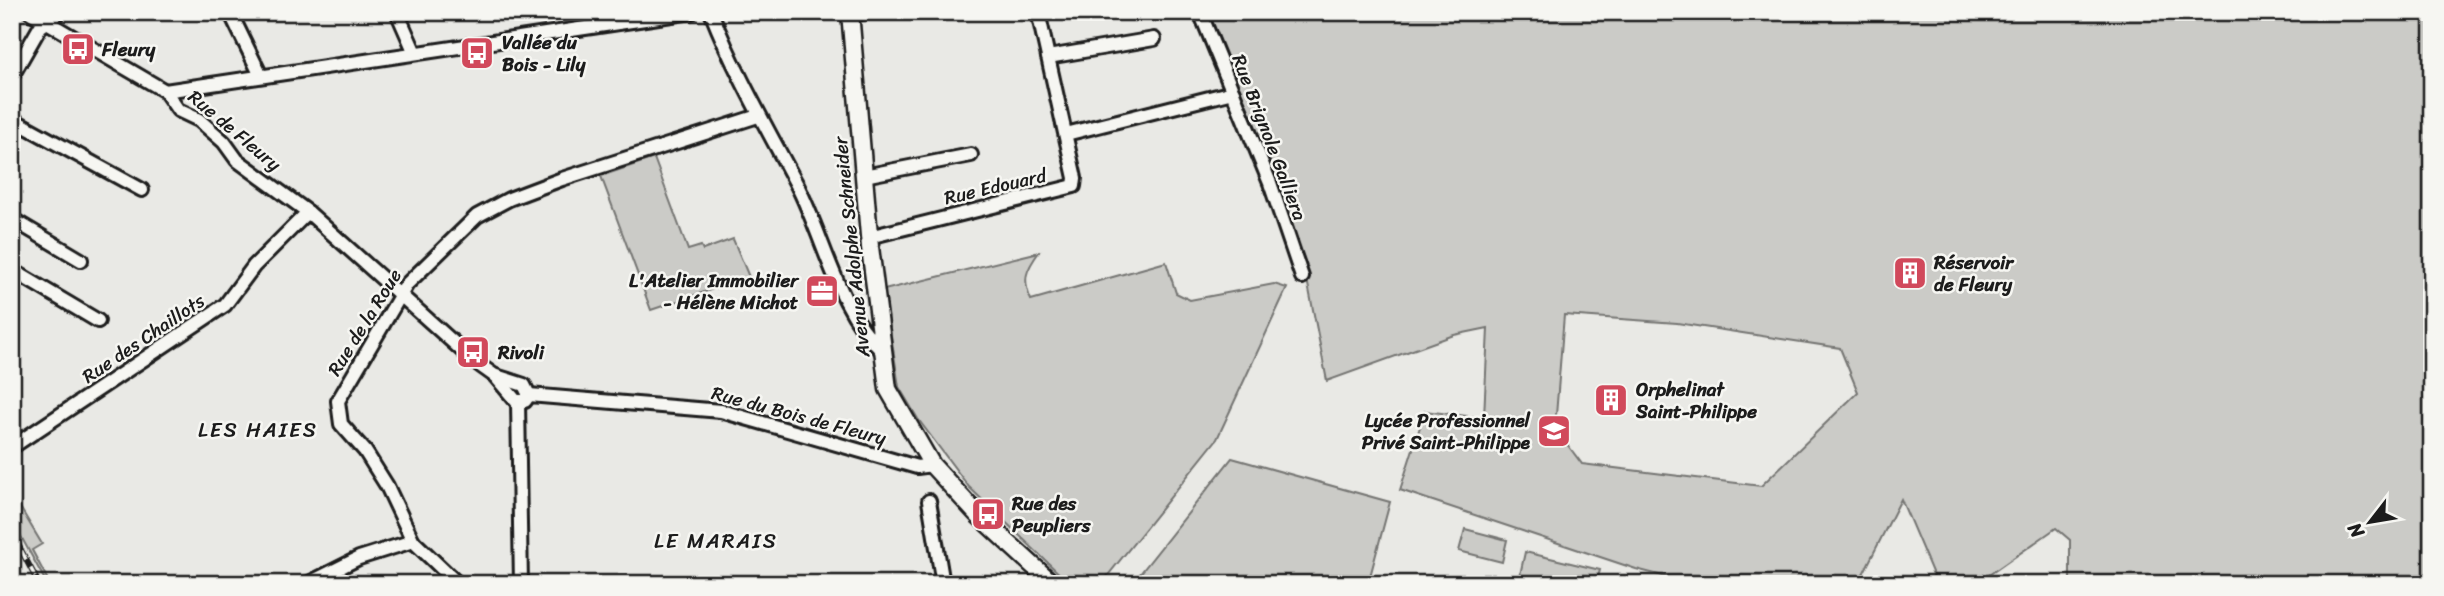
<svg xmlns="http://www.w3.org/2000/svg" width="2444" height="596" font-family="Sriracha,sans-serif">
	<rect width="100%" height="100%" fill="#e9e9e5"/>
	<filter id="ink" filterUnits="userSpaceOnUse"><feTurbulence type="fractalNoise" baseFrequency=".0143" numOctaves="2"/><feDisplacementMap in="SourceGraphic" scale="14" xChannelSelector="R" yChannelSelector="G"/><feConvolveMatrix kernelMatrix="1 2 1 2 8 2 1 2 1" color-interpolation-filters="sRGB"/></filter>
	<g filter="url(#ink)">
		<g fill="#cbcbc7" stroke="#747472" stroke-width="2" fill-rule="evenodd">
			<path d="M1204,12h1228v572h-362v-44l-14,-12 -80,56h-39l-36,-85 -43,85h-164l-58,-15 -236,-79 25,-79 59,7 4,-90 -34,7 -127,46 -21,-107 -47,-134zM1564,315l113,8 163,25 18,44 -97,94 -179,-22 -27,-36z"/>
			<path d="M654,158l34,92 13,-4 2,4 30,-11 16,38 -98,33 -50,-134z"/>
			<path d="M1039,252c-13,18 -17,27 -8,48l135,-38 10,31 14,7 84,-16 13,4 -70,151 -116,145h-31l-101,-97 -51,-68 -19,-32 -15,-97z"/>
			<path d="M1232,458l158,44 -22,82h-236z"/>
			<path d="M12,494l30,50 -10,6 18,34h-3l-35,-64z"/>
			<path d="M1465,529l42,11 -5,22 -43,-11z"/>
			<path d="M1525,552l75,18 -4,14h-78z"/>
		</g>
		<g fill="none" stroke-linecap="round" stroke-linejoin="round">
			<g stroke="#1c1c1c" stroke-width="18">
				<g id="minor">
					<path d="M30,12l135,79 13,19 21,10 25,22 13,18 71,52 166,149 21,15 21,25h9l4,-6"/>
					<path d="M230,12l31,64"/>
					<path d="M397,12l18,41"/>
					<path d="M711,12c24,61 56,116 86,173 28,55 40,123 85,166"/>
					<path d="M1200,12l70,171 32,94"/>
					<path d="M850,15l17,-3"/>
					<path d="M1048,57l106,-18"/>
					<path d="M12,76l28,-49 20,-15"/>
					<path d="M165,91l527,-79"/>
					<path d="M12,119l130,71"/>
					<path d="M1066,134l167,-42"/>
					<path d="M864,176l107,-21"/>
					<path d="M12,219l69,41"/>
					<path d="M869,237l205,-51 1,-8 -37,-166"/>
					<path d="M12,270l86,51"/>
					<path d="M496,376l28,9 5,10"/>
					<path d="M529,395l192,16 196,56 15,-2"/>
					<path d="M518,402l3,182"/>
					<path d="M12,447l213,-142 29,-39 54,-54"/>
					<path d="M929,501l14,83"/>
					<path d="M413,541l-26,-55 -22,-35 -24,-27 -3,-23 69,-117 70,-68 32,-17 53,-20 196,-63"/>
					<path d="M307,584l52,-26 54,-17 45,43"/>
				</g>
			</g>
			<g stroke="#1c1c1c" stroke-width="21">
				<path id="tertiary" d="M850,12l20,235 18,142 44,76 46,50 75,69"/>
			</g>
			<use href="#minor" stroke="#f6f6f2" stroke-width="12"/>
			<use href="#tertiary" stroke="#f6f6f2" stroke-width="16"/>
			<g stroke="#1c1c1c" stroke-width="6">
				<g id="rail">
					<path d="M12,533l27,51"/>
					<path d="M12,567l8,17"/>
				</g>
			</g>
			<use href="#rail" stroke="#f6f6f2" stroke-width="3.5" stroke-dasharray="10" stroke-linecap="butt"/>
		</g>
	</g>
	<defs>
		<g id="bus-square" transform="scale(1.75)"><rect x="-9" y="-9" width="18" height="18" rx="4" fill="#d1495b" stroke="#f6f6f2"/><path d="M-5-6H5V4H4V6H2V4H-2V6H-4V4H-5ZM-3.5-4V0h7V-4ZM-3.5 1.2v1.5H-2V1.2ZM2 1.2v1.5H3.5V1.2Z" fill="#fff"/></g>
		<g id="building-square" transform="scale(1.75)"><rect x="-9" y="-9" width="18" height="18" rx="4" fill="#d1495b" stroke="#f6f6f2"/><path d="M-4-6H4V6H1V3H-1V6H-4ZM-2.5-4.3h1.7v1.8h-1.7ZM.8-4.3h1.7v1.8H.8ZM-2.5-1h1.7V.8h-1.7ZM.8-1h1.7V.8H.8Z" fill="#fff"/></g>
		<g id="office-square" transform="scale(1.75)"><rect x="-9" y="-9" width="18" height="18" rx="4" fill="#d1495b" stroke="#f6f6f2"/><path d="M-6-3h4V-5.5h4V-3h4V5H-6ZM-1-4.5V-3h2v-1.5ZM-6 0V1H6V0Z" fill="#fff"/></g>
		<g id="school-square" transform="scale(1.75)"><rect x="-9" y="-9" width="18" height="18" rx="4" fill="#d1495b" stroke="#f6f6f2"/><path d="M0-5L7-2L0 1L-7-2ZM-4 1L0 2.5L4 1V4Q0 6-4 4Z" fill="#fff"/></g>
	</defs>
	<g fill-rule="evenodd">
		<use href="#bus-square" x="78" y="49"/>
		<use href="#bus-square" x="477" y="53"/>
		<use href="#building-square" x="1910" y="273"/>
		<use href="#office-square" x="822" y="291"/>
		<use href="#bus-square" x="473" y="352"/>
		<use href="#building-square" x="1611" y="400"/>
		<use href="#school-square" x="1554" y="431"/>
		<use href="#bus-square" x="988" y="514"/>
	</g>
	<g text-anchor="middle" stroke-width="5" stroke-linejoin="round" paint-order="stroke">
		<g font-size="19" font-weight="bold" fill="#1c1c1c" stroke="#f6f6f2" text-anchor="start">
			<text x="502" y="49">Vallée du<tspan x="502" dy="22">Bois - Lily</tspan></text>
			<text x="102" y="56">Fleury</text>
			<text x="1934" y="269">Réservoir<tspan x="1934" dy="22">de Fleury</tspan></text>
			<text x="798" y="287" text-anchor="end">L'Atelier Immobilier<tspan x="798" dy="22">- Hélène Michot</tspan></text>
			<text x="498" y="359">Rivoli</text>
			<text x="1636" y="396">Orphelinat<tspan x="1636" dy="22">Saint-Philippe</tspan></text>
			<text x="1530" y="427" text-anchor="end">Lycée Professionnel<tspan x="1530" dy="22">Privé Saint-Philippe</tspan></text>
			<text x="1012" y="510">Rue des<tspan x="1012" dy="22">Peupliers</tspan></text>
		</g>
		<g font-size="19" fill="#1c1c1c" stroke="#f6f6f2">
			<text transform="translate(235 130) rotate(40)" y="7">Rue de Fleury</text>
			<text transform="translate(1270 137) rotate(69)" y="7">Rue Brignole Galliera</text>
			<text transform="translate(995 186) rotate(-13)" y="7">Rue Edouard</text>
			<text transform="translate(851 247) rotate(-96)" y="7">Avenue Adolphe Schneider</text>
			<text transform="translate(364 322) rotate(-58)" y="7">Rue de la Roue</text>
			<text transform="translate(143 338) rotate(-34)" y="7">Rue des Chaillots</text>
			<text transform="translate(799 415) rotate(15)" y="7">Rue du Bois de Fleury</text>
		</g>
		<g font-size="21" letter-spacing="2" fill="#1c1c1c" stroke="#f6f6f2">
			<text x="258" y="437">LES HAIES</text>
			<text x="716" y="548">LE MARAIS</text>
		</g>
	</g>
	<rect width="2444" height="596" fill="none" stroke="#f6f6f2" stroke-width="42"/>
	<rect x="21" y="21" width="2402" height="554" fill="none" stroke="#1c1c1c" stroke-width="2.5" filter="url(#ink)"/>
	<g transform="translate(2370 522) rotate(239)" stroke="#f6f6f2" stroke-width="5" paint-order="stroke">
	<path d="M0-5L12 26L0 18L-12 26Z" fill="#1c1c1c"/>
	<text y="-10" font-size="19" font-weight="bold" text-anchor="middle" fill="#1c1c1c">N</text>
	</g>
</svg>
